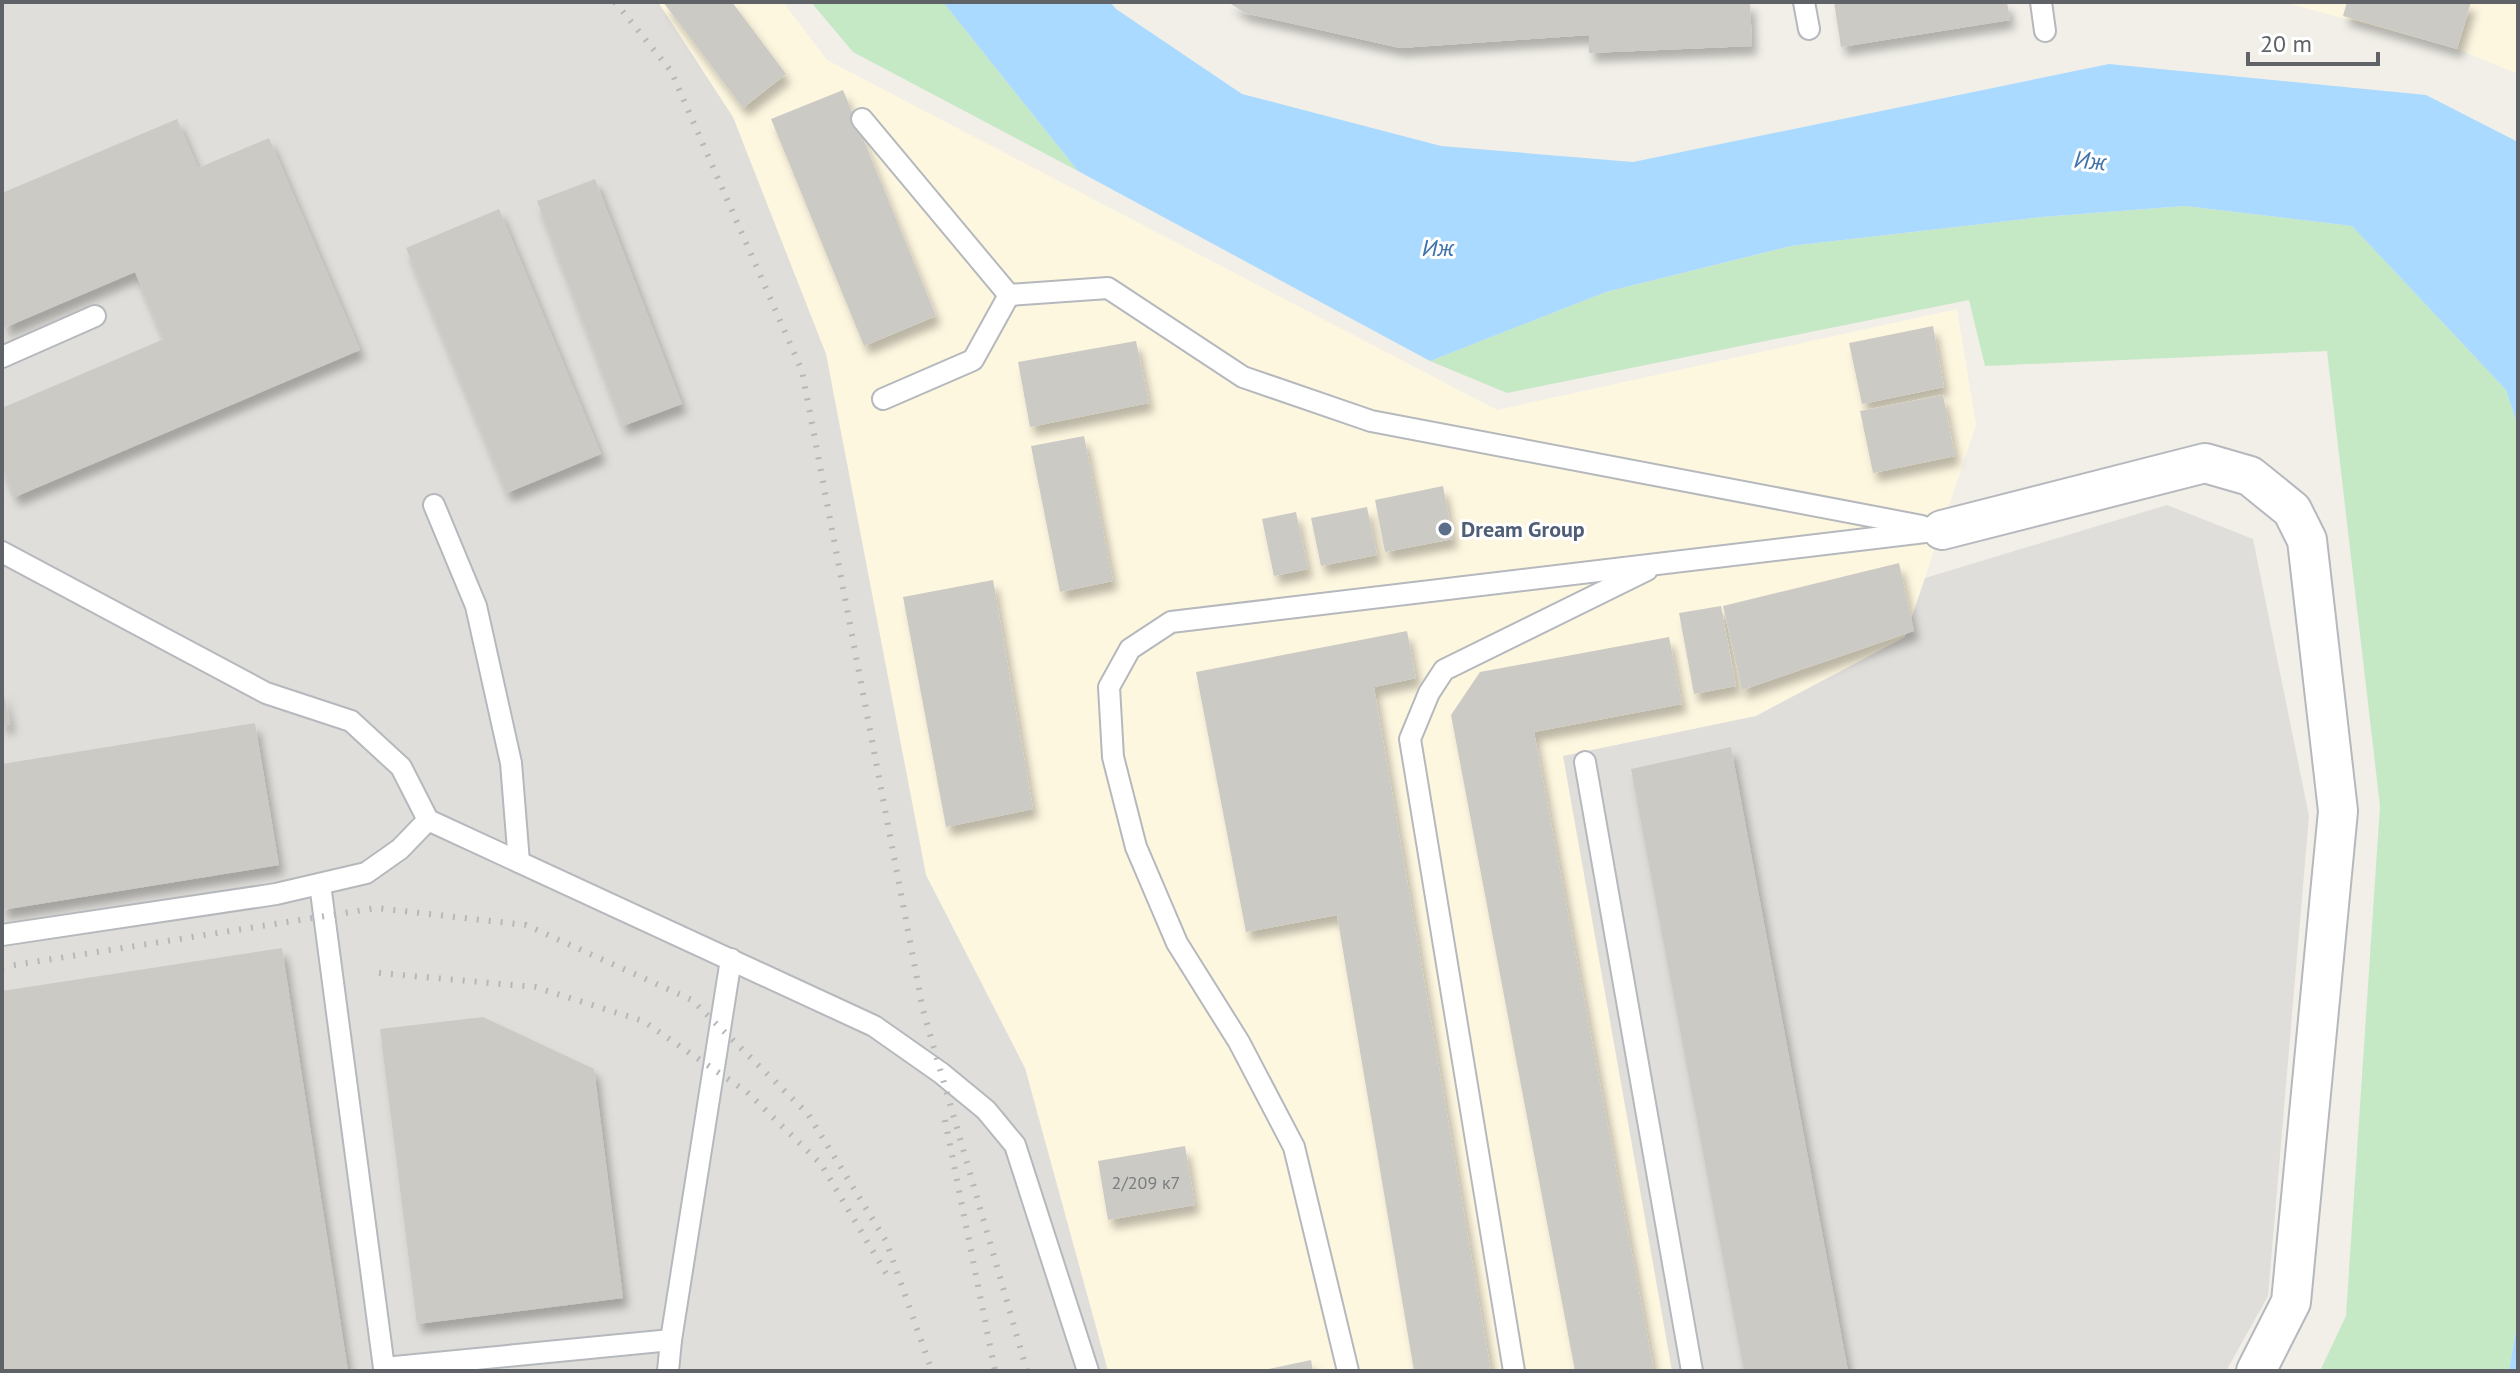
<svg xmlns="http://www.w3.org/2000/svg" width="2520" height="1373" font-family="'PT Sans',sans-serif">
	<defs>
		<filter id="shadow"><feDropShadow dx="5" dy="9" stdDeviation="4" flood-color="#0004"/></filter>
	</defs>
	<rect width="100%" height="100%" fill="#f1efe8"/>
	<g fill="#fef7e0">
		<path d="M655,2h128l44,58 670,350 460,-101 19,116 -71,212 -149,79 -192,40 108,615h-564l-83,-303 -99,-193 -100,-521z"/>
		<path d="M2283,2h235v72l-61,-25z"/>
	</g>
	<g fill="#e0deda">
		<path d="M2,2h656l75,115 93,237 100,521 99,193 83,303h-1106z"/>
		<path d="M2167,505l86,34 56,277 -41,480 -42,75h-554l-109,-615 193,-40 149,-79 20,-59z"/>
	</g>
	<g fill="#c5e8c5">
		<path d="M811,2h132l135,169 -225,-119z"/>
		<path d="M2185,206l167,20 154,164 12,36v893l-9,52h-189l26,-55 34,-510 -53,-455 -342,15 -16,-66 -462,93 -77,-32 176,-69 185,-46 251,-29z"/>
	</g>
	<g fill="#aadaff">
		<path d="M943,2h167l6,7 126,85 199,52 192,16 476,-98 317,31 92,47v284l-12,-36 -154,-164 -167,-20 -143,11 -251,29 -185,46 -176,69 -352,-190z"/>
		<path d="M2518,1319v52h-9z"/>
	</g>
	<g fill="#cccac5" filter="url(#shadow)">
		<path d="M663,2h69l54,72 -43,34z"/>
		<path d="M1228,2h522l2,44 -163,7v-18l-189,13 -155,-35z"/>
		<path d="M1834,2h173l3,18 -169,27z"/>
		<path d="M2347,2h124l-14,47 -114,-33z"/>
		<path d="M843,90l93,226 -72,30 -93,-227z"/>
		<path d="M177,119l21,49 71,-30 91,212 -345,147 -13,-30v-59l162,-69 -29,-67 -131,56 -2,-135z"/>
		<path d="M595,179l87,225 -59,22 -86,-225z"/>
		<path d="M499,209l102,245 -94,39 -101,-245z"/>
		<path d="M1933,326l11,61 -82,17 -13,-61z"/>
		<path d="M1136,341l13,62 -119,24 -12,-65z"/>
		<path d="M1943,395l12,61 -82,17 -13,-62z"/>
		<path d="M1084,436l29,145 -53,11 -29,-146z"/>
		<path d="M1443,486l10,53 -68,13 -10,-52z"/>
		<path d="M1367,507l10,48 -56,11 -10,-48z"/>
		<path d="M1296,512l12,57 -34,7 -12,-57z"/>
		<path d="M1899,563l15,68 -172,59 -19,-84z"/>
		<path d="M993,580l40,229 -87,18 -43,-230z"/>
		<path d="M1721,606l15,80 -42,8 -15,-81z"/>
		<path d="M1407,631l9,47 -42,9 117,684h-77l-77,-456 -91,17 -50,-260z"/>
		<path d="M1669,637l13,67 -148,28 120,639h-79l-124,-656 29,-43z"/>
		<path d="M3,690l7,34 -8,2v-35z"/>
		<path d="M255,723l24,142 -277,45v-146z"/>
		<path d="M1731,747l117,624h-104l-113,-602z"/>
		<path d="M282,948l66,423h-346v-380z"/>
		<path d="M483,1017l111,52 29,229 -206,26 -37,-295z"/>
		<path d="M1185,1146l10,59 -87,15 -10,-59z"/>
		<path d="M1311,1360l2,11h-49v-1z"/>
	</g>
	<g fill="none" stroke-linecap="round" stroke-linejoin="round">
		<g stroke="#b5b8bc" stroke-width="24">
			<g id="service">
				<path d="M1804,2l5,27"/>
				<path d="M2041,2l4,29"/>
				<path d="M862,119l147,176 99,-7 135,89 128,44 551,105"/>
				<path d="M2,357l93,-41"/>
				<path d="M883,399l90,-39 36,-65"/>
				<path d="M434,505l42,101 35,157 8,99"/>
				<path d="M2,552l264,141 85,28 50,46 27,53 -28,29 -34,24 -90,21 -274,41"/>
				<path d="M1585,762l107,609"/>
				<path d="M428,820l446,206 67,47 45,37 29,35 73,226"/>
				<path d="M320,884l64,484 287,-28"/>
				<path d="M668,1371l3,-31 60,-381"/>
				<path d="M1348,1371l-54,-224 -55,-105 -62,-99 -41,-96 -23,-90 -4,-70 21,-38 41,-27 771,-92"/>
				<path d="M1514,1371l-104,-632 19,-46 15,-23 203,-100"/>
			</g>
		</g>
		<g stroke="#b5b8bc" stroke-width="42">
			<path id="minor" d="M1942,530l263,-67 45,13 42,34 15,30 31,271 -47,491 -35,69"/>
		</g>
		<use href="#service" stroke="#fff" stroke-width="20"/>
		<use href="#minor" stroke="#fff" stroke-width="38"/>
		<g stroke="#b6b7b8" stroke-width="6" stroke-dasharray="2 10" stroke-linecap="butt">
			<path d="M615,2l56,69 131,300 121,639 104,361"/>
			<path d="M2,967l374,-59 150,17 166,75 116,114 78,127 46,130"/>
			<path d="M379,973l156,14 108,34 104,71 74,72 69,116"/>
			<path d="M945,1120l50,251"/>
		</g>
	</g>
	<circle fill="#5c6f8a" stroke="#fff" stroke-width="3" cx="1445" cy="529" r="8"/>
	<g text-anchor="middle" stroke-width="6" stroke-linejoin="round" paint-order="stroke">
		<g font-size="18" fill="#7a7d7f">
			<text x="1146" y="1189">2/209 к7</text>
		</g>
		<g font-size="22" font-weight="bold" fill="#4e5e75" stroke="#fff" text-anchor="start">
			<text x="1461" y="537">Dream Group</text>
		</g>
		<g font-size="24" font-style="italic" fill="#4174aa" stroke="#fff">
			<text transform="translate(2090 161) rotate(5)" y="8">Иж</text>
			<text x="1438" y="256">Иж</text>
		</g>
	</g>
	<rect width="2520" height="1373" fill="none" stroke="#5f6368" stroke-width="8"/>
	<path d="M2248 52v12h130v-12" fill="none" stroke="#5f6368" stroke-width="4"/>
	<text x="2260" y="52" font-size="24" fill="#5f6368" stroke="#ffffff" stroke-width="6" paint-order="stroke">20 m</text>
</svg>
